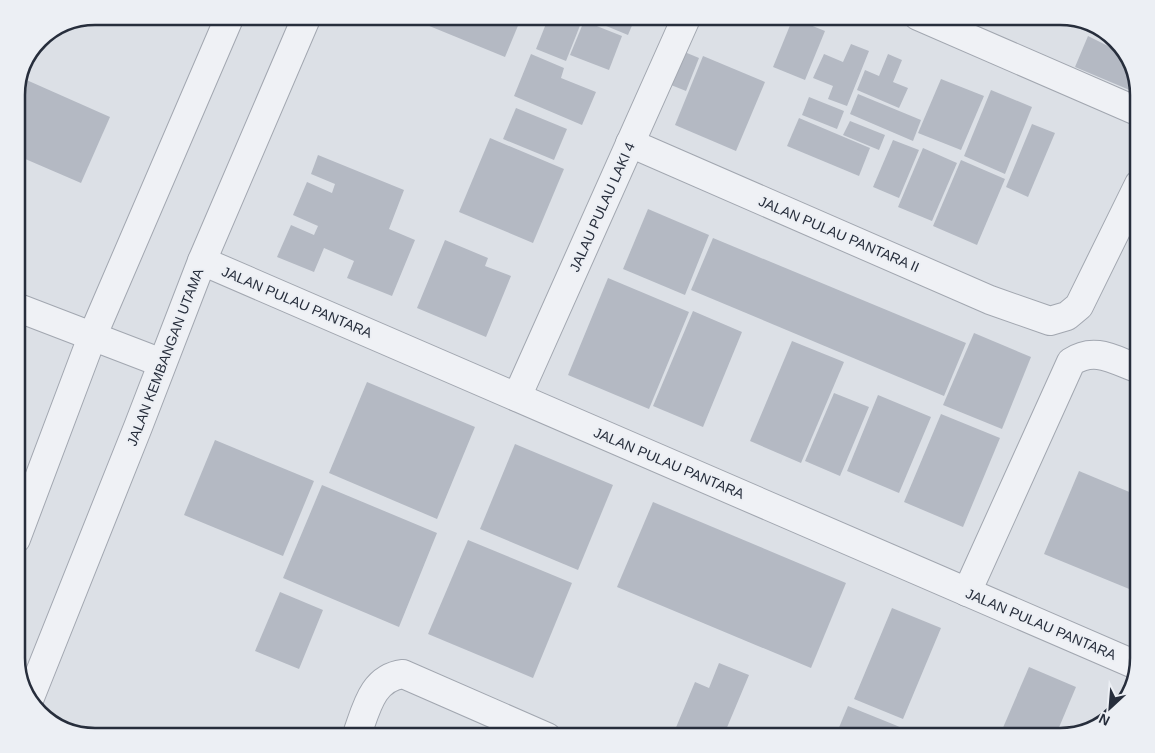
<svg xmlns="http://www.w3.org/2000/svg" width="1155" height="753" font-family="Arial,sans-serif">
	<rect width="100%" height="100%" fill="#dce0e6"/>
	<g fill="#b4b9c3">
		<path d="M405,16h117l-17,41z"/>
		<path d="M549,16h15l17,7 -15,38 -30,-12z"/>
		<path d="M582,16h54l-8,19z"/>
		<path d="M1044,16h16l3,1 -3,6z"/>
		<path d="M793,18l32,13 -20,49 -32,-13z"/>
		<path d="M1066,18l37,11 7,7 -2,4 -43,-18z"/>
		<path d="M584,21l38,15 -13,34 -39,-15z"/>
		<path d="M1088,36l40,20 11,38 -64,-27z"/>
		<path d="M1112,39l12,12 -14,-6z"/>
		<path d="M851,44l18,7 -22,55 -19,-7 5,-13 -20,-8 11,-24 19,8z"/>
		<path d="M675,48l24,10 -13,33 -25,-10z"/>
		<path d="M531,54l33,14 -3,10 35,14 -14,33 -68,-29z"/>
		<path d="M888,54l14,6 -9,22 15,6 -9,20 -42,-18 8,-20 14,6z"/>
		<path d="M703,56l62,26 -29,69 -61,-26z"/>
		<path d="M22,78l88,39 -29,66 -65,-28v-65z"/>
		<path d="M941,79l43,17 -23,54 -43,-17z"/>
		<path d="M991,90l41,17 -27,67 -41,-18z"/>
		<path d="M858,94l63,26 -8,21 -63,-27z"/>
		<path d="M809,97l35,14 -7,18 -35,-14z"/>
		<path d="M516,108l51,21 -13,31 -51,-21z"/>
		<path d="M799,118l71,30 -11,28 -72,-30z"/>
		<path d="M850,121l35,14 -6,15 -36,-15z"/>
		<path d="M1032,124l23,9 -27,64 -22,-10z"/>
		<path d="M490,138l74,31 -31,74 -74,-31z"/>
		<path d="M893,140l26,10 -20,48 -26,-11z"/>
		<path d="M923,148l34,15 -25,58 -34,-14z"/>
		<path d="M318,155l86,35 -15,39 26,11 -23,56 -45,-18 7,-17 -30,-13 -10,24 -37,-15 14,-32 23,10 4,-9 -25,-11 14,-33 25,11 3,-9 -24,-10z"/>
		<path d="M961,160l44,19 -28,66 -44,-19z"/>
		<path d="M648,209l61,26 -24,60 -62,-26z"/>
		<path d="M713,238l253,105 -22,53 -253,-106z"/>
		<path d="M445,240l43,18 -3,8 26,10 -25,61 -69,-29z"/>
		<path d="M608,278l81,34 -40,97 -81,-34z"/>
		<path d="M693,311l49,21 -39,95 -50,-21z"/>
		<path d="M974,333l57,24 -29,72 -59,-24z"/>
		<path d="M792,341l52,21 -43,101 -51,-22z"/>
		<path d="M367,382l108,45 -38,92 -108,-46z"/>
		<path d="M834,393l35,14 -29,69 -35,-15z"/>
		<path d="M878,395l53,22 -32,76 -52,-22z"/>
		<path d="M941,414l59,24 -37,89 -59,-25z"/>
		<path d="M215,440l99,41 -31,75 -99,-41z"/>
		<path d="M515,444l98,41 -35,85 -98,-41z"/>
		<path d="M1079,471l60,25v97l-95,-39z"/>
		<path d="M322,485l115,48 -38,94 -116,-49z"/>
		<path d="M653,502l193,81 -35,85 -194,-81z"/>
		<path d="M468,540l104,43 -39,95 -105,-44z"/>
		<path d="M280,592l43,18 -24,59 -44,-18z"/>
		<path d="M892,608l49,20 -38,91 -49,-20z"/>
		<path d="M719,663l30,12 -26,62h-51l23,-55 14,6z"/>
		<path d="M1029,667l47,20 -21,50h-56z"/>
		<path d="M848,706l47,19 27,12h-87z"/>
	</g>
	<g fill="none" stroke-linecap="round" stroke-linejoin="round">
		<g stroke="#a2a7b0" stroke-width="30">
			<g id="minor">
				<path d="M918,16l221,96"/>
				<path d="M630,143l360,157 60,21 17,-5 12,-10 60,-122"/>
				<path d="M202,261l934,404"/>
				<path d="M16,307l146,56"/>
				<path d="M517,397l170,-381"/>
				<path d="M16,539l76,-202 138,-321"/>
				<path d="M967,592l104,-230c24,-16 43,-2 68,7"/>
				<path d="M29,700l109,-273 64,-166 105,-245"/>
				<path d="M356,737c10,-26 15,-59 47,-63l144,63"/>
			</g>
		</g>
		<use href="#minor" stroke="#eff1f5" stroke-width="28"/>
	</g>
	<g text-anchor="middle" stroke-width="4" stroke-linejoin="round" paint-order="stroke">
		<g font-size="14" fill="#272e3c" stroke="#eceff4">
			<text transform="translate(602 207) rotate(-66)" y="5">JALAU PULAU LAKI 4</text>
			<text transform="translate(839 234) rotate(23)" y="5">JALAN PULAU PANTARA II</text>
			<text transform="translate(297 302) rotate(23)" y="5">JALAN PULAU PANTARA</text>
			<text transform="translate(165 357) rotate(-69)" y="5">JALAN KEMBANGAN UTAMA</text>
			<text transform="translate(669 463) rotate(23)" y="5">JALAN PULAU PANTARA</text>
			<text transform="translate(1041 624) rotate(23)" y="5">JALAN PULAU PANTARA</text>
		</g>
	</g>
	<path d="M0 0H1155V753H0ZM95 25H1060A70 70 0 0 1 1130 95V658A70 70 0 0 1 1060 728H95A70 70 0 0 1 25 658V95A70 70 0 0 1 95 25Z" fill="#eceff4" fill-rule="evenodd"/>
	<path fill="none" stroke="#272e3c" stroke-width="2.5" d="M95 25H1060A70 70 0 0 1 1130 95V658A70 70 0 0 1 1060 728H95A70 70 0 0 1 25 658V95A70 70 0 0 1 95 25Z"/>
	<g transform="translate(1110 708) rotate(206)" stroke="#eceff4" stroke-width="4" paint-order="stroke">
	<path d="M0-4L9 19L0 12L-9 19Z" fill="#272e3c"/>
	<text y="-8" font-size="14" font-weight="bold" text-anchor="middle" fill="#272e3c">N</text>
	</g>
</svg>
